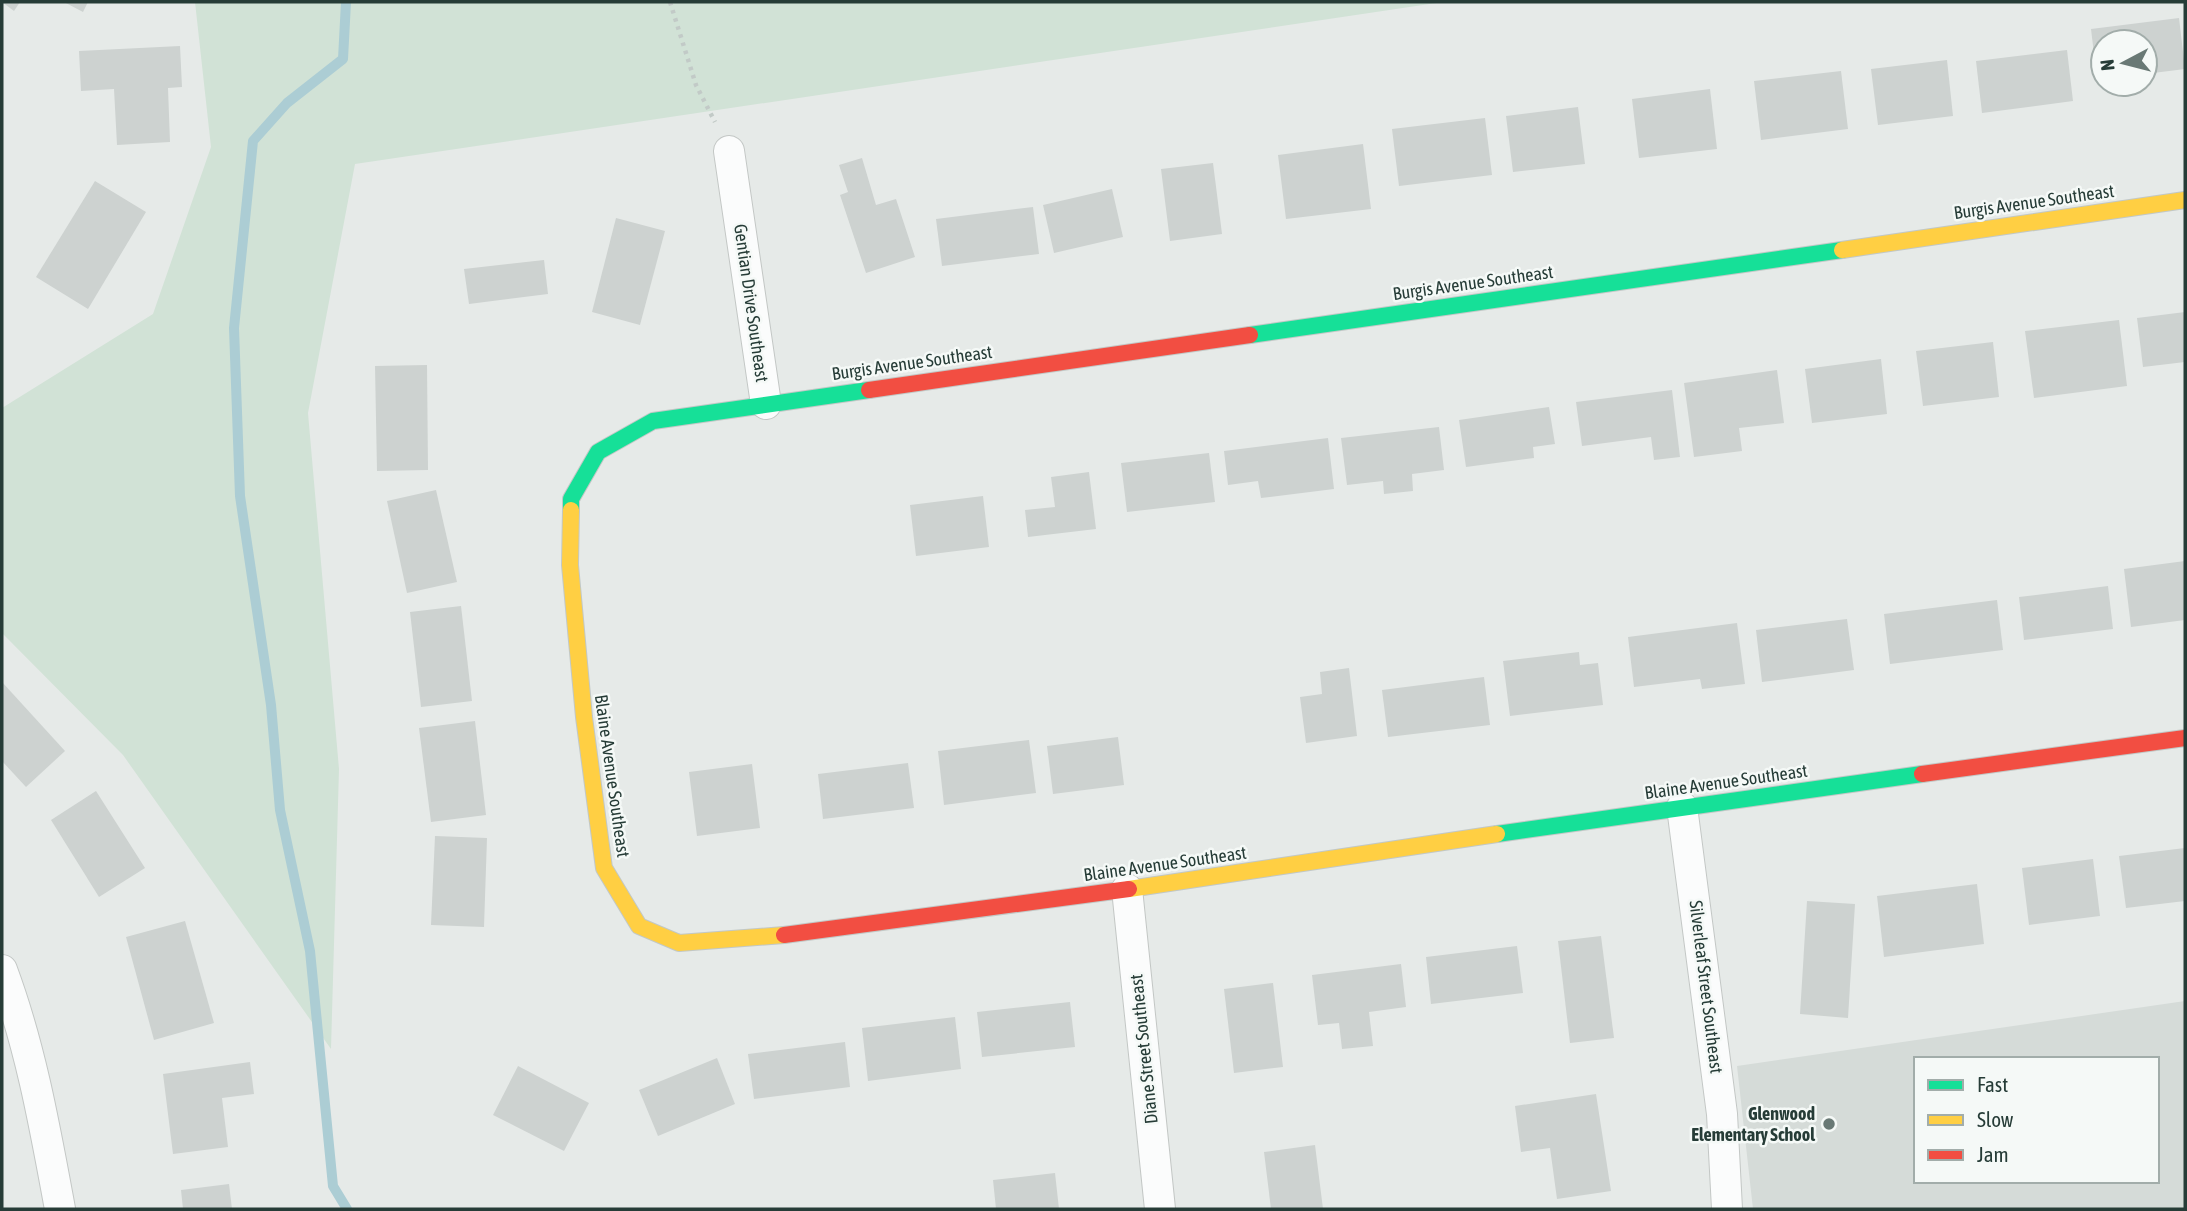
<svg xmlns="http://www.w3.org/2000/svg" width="2187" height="1211" font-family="'Asap Condensed',sans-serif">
	<rect width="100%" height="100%" fill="#e6eae8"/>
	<path fill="#d5dbd8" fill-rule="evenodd" d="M2185,1001v208h-432l-16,-143zM1916,1059h241v122h-241z"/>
	<path fill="#d1e2d6" d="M195,2h1248l-1088,162 -47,249 31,356 -8,280 -208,-294 -121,-122v-225l151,-94 58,-167z"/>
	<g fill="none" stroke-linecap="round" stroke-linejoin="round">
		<path stroke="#accdd4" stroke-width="10" d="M346,2l-3,57 -56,44 -34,38 -19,187 6,168 31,209 9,105 30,141 23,235 14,23"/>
	</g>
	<g fill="#cdd2d0">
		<path d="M2,2h18l-6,9z"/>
		<path d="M64,2h24l-5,10z"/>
		<path d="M2179,18l6,51 -40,5v-32h-42v37h-6l-6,-50z"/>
		<path d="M180,46l2,41 -14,1 2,54 -53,3 -3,-56 -33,2 -2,-40z"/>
		<path d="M2067,50l6,51 -91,12 -6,-52z"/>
		<path d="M1947,60l6,56 -75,9 -7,-56z"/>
		<path d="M1841,71l7,58 -87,11 -7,-59z"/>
		<path d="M1710,89l7,60 -78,9 -7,-59z"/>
		<path d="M1578,107l7,57 -72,8 -7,-56z"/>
		<path d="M1485,118l7,57 -93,11 -7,-57z"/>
		<path d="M1363,144l8,65 -85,10 -8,-64z"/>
		<path d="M862,158l14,47 20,-6 19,58 -49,16 -26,-78 8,-3 -9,-27z"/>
		<path d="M1213,163l9,71 -52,7 -9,-72z"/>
		<path d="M95,181l51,31 -58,97 -52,-32z"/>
		<path d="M1112,189l11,48 -69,16 -11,-48z"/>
		<path d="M1033,207l6,47 -97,12 -6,-47z"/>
		<path d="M616,218l49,13 -25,94 -48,-13z"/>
		<path d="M544,260l4,34 -79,10 -5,-35z"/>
		<path d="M2185,312v50l-42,5 -6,-49z"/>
		<path d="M2119,320l8,66 -93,12 -9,-67z"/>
		<path d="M1993,342l6,55 -76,9 -7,-55z"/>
		<path d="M1881,359l6,55 -75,9 -7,-54z"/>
		<path d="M427,365l1,105 -51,1 -2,-105z"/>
		<path d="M1777,370l7,53 -45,5 3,23 -48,6 -10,-74z"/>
		<path d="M1672,390l8,67 -26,3 -3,-23 -69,9 -6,-44z"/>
		<path d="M1549,407l6,37 -22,3 1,11 -68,9 -7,-47z"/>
		<path d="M1439,427l5,43 -32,4 1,17 -29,3 -1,-13 -36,4 -6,-47z"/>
		<path d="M1328,438l6,51 -73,9 -3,-17 -30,4 -4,-34z"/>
		<path d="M1209,453l6,49 -88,10 -6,-49z"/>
		<path d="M1089,472l7,57 -68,8 -3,-27 30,-3 -4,-30z"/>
		<path d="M436,490l21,92 -50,11 -20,-92z"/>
		<path d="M983,496l6,51 -73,9 -6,-51z"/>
		<path d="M2185,561v59l-54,7 -7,-58z"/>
		<path d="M2108,586l5,43 -89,11 -5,-43z"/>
		<path d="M1997,600l6,50 -113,14 -6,-50z"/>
		<path d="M461,606l11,95 -51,6 -11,-95z"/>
		<path d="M1847,619l7,51 -92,12 -6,-52z"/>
		<path d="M1737,623l8,61 -43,5 -2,-10 -66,8 -6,-50z"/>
		<path d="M1579,652l1,13 18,-2 5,42 -93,11 -7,-55z"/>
		<path d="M1349,668l8,68 -51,7 -6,-46 22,-3 -2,-22z"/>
		<path d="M1484,677l6,48 -102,12 -6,-47z"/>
		<path d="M2,682l63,69 -39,36 -24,-26z"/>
		<path d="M475,721l11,94 -55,7 -12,-94z"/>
		<path d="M1118,737l6,48 -71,9 -6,-48z"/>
		<path d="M1029,740l7,53 -92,12 -6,-54z"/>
		<path d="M908,763l6,45 -91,11 -5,-45z"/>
		<path d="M752,764l8,64 -63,8 -8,-64z"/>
		<path d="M96,791l49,77 -46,29 -48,-77z"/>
		<path d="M435,836l52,2 -3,89 -53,-2z"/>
		<path d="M2185,848v53l-59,7 -7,-52z"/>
		<path d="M2093,859l7,57 -71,9 -7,-57z"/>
		<path d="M1977,884l7,60 -100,13 -7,-61z"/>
		<path d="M1807,901l48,3 -7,114 -48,-4z"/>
		<path d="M185,921l29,102 -60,17 -28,-103z"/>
		<path d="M1601,936l13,102 -44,5 -12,-102z"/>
		<path d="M1517,946l6,47 -92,11 -5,-47z"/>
		<path d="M1401,964l5,43 -37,5 4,34 -31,3 -3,-26 -21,2 -6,-50z"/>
		<path d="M1273,983l10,84 -49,6 -10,-84z"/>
		<path d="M1070,1002l5,45 -93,10 -5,-45z"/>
		<path d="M955,1017l6,52 -93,12 -6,-53z"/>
		<path d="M845,1042l5,45 -96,12 -6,-45z"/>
		<path d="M717,1058l18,46 -77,32 -19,-46z"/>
		<path d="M250,1062l4,32 -32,4 6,49 -55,7 -10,-80z"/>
		<path d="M518,1066l71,37 -25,48 -71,-36z"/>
		<path d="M1596,1094l15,97 -54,8 -7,-51 -29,4 -6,-46z"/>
		<path d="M1315,1145l8,64h-52l-7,-57z"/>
		<path d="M1055,1173l4,36h-63l-3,-29z"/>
		<path d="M229,1184l3,25h-49l-2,-19z"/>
	</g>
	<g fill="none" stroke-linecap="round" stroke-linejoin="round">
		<g stroke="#c3c7c5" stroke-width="32">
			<g id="street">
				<path d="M729,151l37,253"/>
				<path d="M1682,807l40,307 5,95"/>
				<path d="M1127,889l33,320"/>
				<path d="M2,970c29,78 43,158 58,239"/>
			</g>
		</g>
		<g stroke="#c2c8c6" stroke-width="18">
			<g id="fast">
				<path d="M1250,335l592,-85"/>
				<path d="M571,510v-11l27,-47 55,-31 216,-31"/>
				<path d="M1497,834l425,-60"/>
			</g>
		</g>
		<g stroke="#c2c8c6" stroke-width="18">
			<g id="slow">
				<path d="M1842,250l343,-50"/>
				<path d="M571,510l-1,55 14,152 20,151 35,58 40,17 105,-8"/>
				<path d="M1129,889l368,-55"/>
			</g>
		</g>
		<g stroke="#c2c8c6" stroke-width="18">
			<g id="jam">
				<path d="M869,390l381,-55"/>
				<path d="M1922,774l263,-36"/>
				<path d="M784,935l345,-46"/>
			</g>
		</g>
		<path stroke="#c2cac7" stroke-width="4.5" stroke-dasharray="3.5 5" stroke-linecap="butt" d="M670,2l26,83 19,37"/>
		<use href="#street" stroke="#fbfcfc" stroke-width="30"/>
		<use href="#fast" stroke="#16e098" stroke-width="16"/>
		<use href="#slow" stroke="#ffcf43" stroke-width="16"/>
		<use href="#jam" stroke="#f24e42" stroke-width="16"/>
	</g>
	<circle fill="#697975" stroke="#f5f9f7" stroke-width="2.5" cx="1829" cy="1124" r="7"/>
	<g text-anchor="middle" stroke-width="5" stroke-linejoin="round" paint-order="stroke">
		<g font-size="18" fill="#263c37" stroke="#f5f9f7">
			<text transform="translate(2034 202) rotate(-8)" y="6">Burgis Avenue Southeast</text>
			<text transform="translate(1473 283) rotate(-8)" y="6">Burgis Avenue Southeast</text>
			<text transform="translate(751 303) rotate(82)" y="6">Gentian Drive Southeast</text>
			<text transform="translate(912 363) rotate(-8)" y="6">Burgis Avenue Southeast</text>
			<text transform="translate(612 776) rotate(82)" y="6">Blaine Avenue Southeast</text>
			<text transform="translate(1726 782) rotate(-8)" y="6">Blaine Avenue Southeast</text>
			<text transform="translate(1165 864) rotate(-8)" y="6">Blaine Avenue Southeast</text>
			<text transform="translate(1706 987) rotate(83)" y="6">Silverleaf Street Southeast</text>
			<text transform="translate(1144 1049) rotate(-96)" y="6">Diane Street Southeast</text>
		</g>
		<g font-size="18" font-weight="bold" fill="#263c37" stroke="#f5f9f7" text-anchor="end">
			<text x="1815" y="1120">Glenwood<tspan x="1815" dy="21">Elementary School</tspan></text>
		</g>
	</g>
	<rect width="2187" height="1211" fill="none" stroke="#263c37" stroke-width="7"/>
	<rect x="1914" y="1057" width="245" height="126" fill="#f5f9f7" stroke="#a2adaa" stroke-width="2"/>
	<rect x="1928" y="1080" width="35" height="10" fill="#16e098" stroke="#a2adaa" stroke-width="2"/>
	<text x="1977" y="1092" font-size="21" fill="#263c37">Fast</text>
	<rect x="1928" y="1115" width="35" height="10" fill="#ffcf43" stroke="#a2adaa" stroke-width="2"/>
	<text x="1977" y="1127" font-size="21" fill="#263c37">Slow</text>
	<rect x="1928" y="1150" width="35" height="10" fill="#f24e42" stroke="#a2adaa" stroke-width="2"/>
	<text x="1977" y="1162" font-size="21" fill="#263c37">Jam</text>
	<g transform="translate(2124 63) rotate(263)"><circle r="33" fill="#f5f9f7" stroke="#a2adaa" stroke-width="2"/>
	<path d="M0-5L12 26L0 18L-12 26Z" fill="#697975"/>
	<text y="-10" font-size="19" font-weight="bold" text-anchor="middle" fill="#263c37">N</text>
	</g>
</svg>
